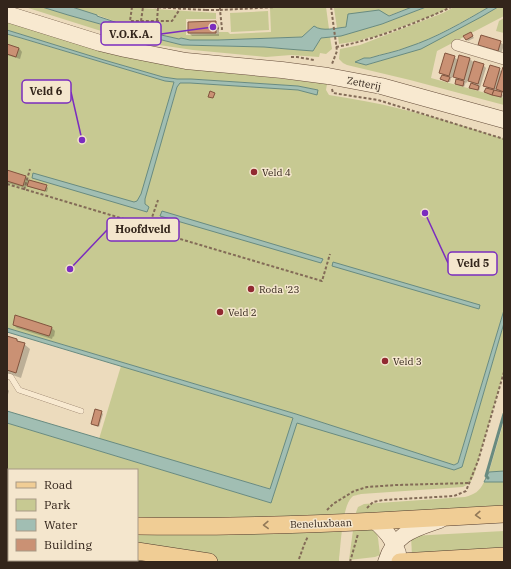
<svg xmlns="http://www.w3.org/2000/svg" width="511" height="569" font-family="'IBM Plex Serif',serif">
	<rect width="100%" height="100%" fill="#ecdbbd"/>
	<g fill="#c7c992" fill-rule="evenodd">
		<path d="M25,7h17l26,8 50,14 64,16 82,2 23,2 26,2 8,-13 9,-1 2,12 -6,5 -6,-1 -1,4 -28,-2 -25,2 -73,-7 -34,-5 -26,-6 -35,-9z"/>
		<path d="M72,7h54l90,6v6h-30v16l33,-1v-2h9l2,2 41,-2 -1,-24 24,-1h32l3,22 -4,1 -10,-2 -1,-2 -12,11 -84,3h-28l-11,-1 -40,-9 -42,-15z"/>
		<path d="M352,7h60c-24,9 -49,18 -75,21l-3,-20z"/>
		<path d="M426,7h24l-16,8 -63,23 -1,-1 -12,4 -19,3 -1,-8 44,-12z"/>
		<path d="M454,7h35c-24,13 -47,27 -72,37 -15,6 -32,9 -48,14h-5l-8,4 11,3 54,-17 77,-41h6v9l-67,35 -6,27 73,20v7l-94,-25 -63,-15 -4,-2 -4,-4 1,-10 20,-4 83,-32z"/>
		<path d="M268,11l1,19 -38,2 -1,-19z"/>
		<path d="M504,18v15l-8,-2 3,-10z"/>
		<path d="M7,22l184,46 37,5 58,6 41,5 -1,6 3,5c24,4 49,8 72,14 35,8 69,19 103,30v171l-46,153 -5,2 -157,-51 -289,-86v-294l158,47 9,1 -11,39 4,2 11,-39 3,-2 117,8 5,1 15,-1 -20,-4 -107,-7h-14l-14,-2 -59,-17 -97,-30z"/>
		<path d="M504,323v48l-30,104 -4,8 -7,4 -102,7c-2,1 -7,1 -9,3 -10,9 -11,48 -13,62v3h-330l-2,-1v-138l264,80 26,-81 157,48 8,-3zM9,470h128v90h-128z"/>
		<path d="M121,366l172,52 -22,71 -172,-50z"/>
		<path d="M504,421v50l-15,1z"/>
		<path d="M484,482h20v25l-149,8 3,-8 6,-3 101,-7c10,-3 14,-5 19,-15z"/>
		<path d="M370,529l6,3 2,6 2,17 -5,2 -26,3 4,-30z"/>
		<path d="M504,531v19l-92,6 -1,-20z"/>
	</g>
	<g fill="#a1beb3" stroke="#698b80">
		<path d="M42,7h30l25,8v1l42,14 40,9 2,-1 9,2h28l84,-3 12,-11c8,6 22,2 32,1l2,-13 31,-4 10,6 23,-9h14l-44,17 -41,12 -20,2 -8,13 -26,-2 -23,-2 -82,-2 -64,-16 -50,-14z"/>
		<path d="M489,7h9l-17,10 -60,32 -55,16 -11,-3 9,-4h6c12,-4 26,-6 38,-11 28,-9 55,-25 81,-40z"/>
		<path d="M7,30l97,30 59,17 14,2h14l107,7 20,4 -1,5 -19,-5 -108,-7h-10l-3,4 -32,112v5l4,3 -2,5 -115,-34 1,-5 101,29 3,-1 4,-7 33,-112 -9,-1 -144,-43 -14,-4z"/>
		<path d="M162,211l161,48 -2,4 -161,-47z"/>
		<path d="M333,262l147,43 -1,4 -147,-43z"/>
		<path d="M504,310v13l-42,144 -8,3 -157,-47 -26,80 -264,-80v-12l263,78 23,-71 -286,-86v-4l289,86 158,51 4,-2z"/>
		<path d="M504,471v11h-20l5,-10z"/>
	</g>
	<g fill="#0003">
		<path d="M216,22l3,4v10h-27l-3,-3z"/>
		<path d="M472,35l2,3 -6,3 -3,-4z"/>
		<path d="M500,42l4,3 -3,9 -19,-6 -3,-3z"/>
		<path d="M7,45l12,3 3,4 -2,7 -13,-4z"/>
		<path d="M454,57l5,4 11,-2 4,4 9,2 3,3 -7,23 -7,-2 -1,-2 1,-3 -4,-4 -1,3 -1,-1 -2,5 -7,-2 -1,-2 1,-3 -4,-4 -1,2h-1l-1,4 -7,-2 -2,-1 2,-4 -3,-3z"/>
		<path d="M504,68v25l-4,-1 3,3 -1,3 -15,-5 -1,-1 1,-4 -3,-2 15,-17 3,3z"/>
		<path d="M7,171l18,5 4,4 -1,1 18,5 2,2 -1,4 -17,-5 -3,-3 -1,4 -19,-5z"/>
		<path d="M15,317l37,11 3,3 -1,6 -1,-1 -1,3 -35,-11 -3,-3z"/>
		<path d="M7,337l10,3 2,3 5,1 6,5 -9,29 -14,-5z"/>
		<path d="M7,388l2,3 -2,7z"/>
		<path d="M101,412l2,2 -4,13 -6,-2 -1,-1z"/>
	</g>
	<g fill="none" stroke-linecap="round" stroke-linejoin="round">
		<path stroke="#698b80" stroke-width="3" d="M488,478l-2,-2 18,-62"/>
	</g>
	<g fill="#ca9174" stroke="#82543e">
		<path d="M216,21v12h-28v-11z"/>
		<path d="M471,32l2,4 -7,4 -3,-4z"/>
		<path d="M481,35l20,6 -3,10 -20,-6z"/>
		<path d="M7,44l12,4 -3,9 -9,-3z"/>
		<path d="M445,53l10,3 -6,20 -10,-3z"/>
		<path d="M459,55l11,3 -6,22 -11,-3z"/>
		<path d="M474,61l10,3 -6,20 -10,-3z"/>
		<path d="M490,65l10,3 -6,21 -11,-3z"/>
		<path d="M503,67h1v25l-8,-3z"/>
		<path d="M442,75l8,2 -2,5 -8,-3z"/>
		<path d="M456,79l8,2 -1,5 -8,-2z"/>
		<path d="M471,83l8,3 -1,4 -9,-2z"/>
		<path d="M486,88l8,2 -2,5 -8,-3z"/>
		<path d="M494,90l8,2 -1,5 -9,-2z"/>
		<path d="M210,91l5,2 -2,5 -5,-1z"/>
		<path d="M7,170l19,6 -3,10 -16,-5z"/>
		<path d="M29,180l18,5 -2,6 -18,-5z"/>
		<path d="M15,315l37,12 -2,7 -1,2 -36,-11z"/>
		<path d="M7,336l10,3v2l8,2 -9,30 -9,-3z"/>
		<path d="M95,409l7,2 -4,15 -7,-2z"/>
	</g>
	<g fill="none" stroke-linecap="round" stroke-linejoin="round">
		<g stroke="#836b57" stroke-width="6">
			<path id="lane" d="M7,376l4,1 8,13 62,21"/>
		</g>
		<g stroke="#836b57" stroke-width="12">
			<path id="street" d="M457,45l47,14"/>
		</g>
		<g stroke="#654d3a" stroke-width="17">
			<g id="secondary">
				<path d="M7,14l93,29 25,6 61,12 96,9 46,6 53,10 123,34"/>
				<path d="M375,521c11,10 18,18 23,32"/>
				<path d="M386,562c9,-29 28,-33 54,-42"/>
			</g>
		</g>
		<g stroke="#513a2c" stroke-width="18">
			<g id="primary">
				<path d="M7,517l2,1"/>
				<path d="M137,526c80,1 160,-1 240,-5 42,-2 85,-5 127,-7"/>
				<path d="M137,551l72,11"/>
				<path d="M400,562l104,-6"/>
			</g>
		</g>
		<g stroke="#836b57" stroke-width="2" stroke-dasharray="3 2" stroke-linecap="butt">
			<path d="M132,7l-2,14h42l8,-12"/>
			<path d="M153,7l53,3v-3"/>
			<path d="M331,7l6,44 -5,13"/>
			<path d="M206,10h14v-3"/>
			<path d="M141,21l2,-14"/>
			<path d="M157,21l1,-14"/>
			<path d="M216,28l6,1 -2,-19 56,-3"/>
			<path d="M336,47c27,-5 52,-14 78,-24 12,-5 25,-10 37,-16"/>
			<path d="M291,57h6l17,3"/>
			<path d="M332,89l1,4 45,7 126,39"/>
			<path d="M7,184l147,44 -1,3 169,50 8,-27"/>
			<path d="M24,190l6,-21"/>
			<path d="M149,226l9,-26"/>
			<path d="M367,508l6,-6 10,-2 71,-4 12,-5 12,-30 26,-89"/>
			<path d="M327,510l6,-6 21,-13 13,-4 29,-2 73,-2"/>
			<path d="M299,559l5,-14 4,-9"/>
			<path d="M350,562l8,-28"/>
		</g>
		<use href="#lane" stroke="#f8e9d0" stroke-width="5.5"/>
		<use href="#street" stroke="#f8e9d0" stroke-width="11"/>
		<use href="#secondary" stroke="#f8e9d0" stroke-width="16"/>
		<use href="#primary" stroke="#f0cd95" stroke-width="17"/>
	</g>
	<defs><path id="oneway-chevron" d="M-2-3.5L2.5 0L-2 3.5" fill="none" stroke-width="1.6" stroke-linecap="round" stroke-linejoin="round"/></defs>
	<g stroke="#927958">
		<use href="#oneway-chevron" transform="translate(478 515) rotate(177)"/>
		<use href="#oneway-chevron" transform="translate(266 525) rotate(178)"/>
	</g>
	<g fill="#912931" stroke="#f4e6cd" stroke-width="1.5">
		<circle cx="254" cy="172" r="4"/>
		<circle cx="251" cy="289" r="4"/>
		<circle cx="220" cy="312" r="4"/>
		<circle cx="385" cy="361" r="4"/>
	</g>
	<g text-anchor="middle" stroke-width="3" stroke-linejoin="round" paint-order="stroke">
		<g font-size="10" fill="#33251b" stroke="#f4e6cd">
			<text transform="translate(364 83) rotate(11)" y="4">Zetterij</text>
			<text transform="translate(321 523) rotate(-2)" y="4">Beneluxbaan</text>
		</g>
		<g font-size="10" fill="#33251b" stroke="#f4e6cd" text-anchor="start">
			<text x="262" y="176">Veld 4</text>
			<text x="259" y="293">Roda '23</text>
			<text x="228" y="316">Veld 2</text>
			<text x="393" y="365">Veld 3</text>
		</g>
	</g>
	<path fill="none" stroke="#7b2cbf" stroke-width="1.5" d="M213 27L161 34M82 140L71 92M70 269L107 230M425 213L448 263"/>
	<g fill="#7b2cbf" stroke="#f4e6cd" stroke-width="1.5">
		<circle cx="213" cy="27" r="4"/>
		<circle cx="82" cy="140" r="4"/>
		<circle cx="70" cy="269" r="4"/>
		<circle cx="425" cy="213" r="4"/>
	</g>
	<g fill="#f4e6cd" stroke="#7b2cbf" stroke-width="1.5">
		<rect x="101" y="22" width="60" height="23" rx="4"/>
		<rect x="22" y="80" width="49" height="23" rx="4"/>
		<rect x="107" y="218" width="72" height="23" rx="4"/>
		<rect x="448" y="252" width="49" height="23" rx="4"/>
	</g>
	<g font-size="11" text-anchor="middle" font-weight="bold" fill="#33251b">
		<text x="131" y="38">V.O.K.A.</text>
		<text x="46" y="95">Veld 6</text>
		<text x="143" y="233">Hoofdveld</text>
		<text x="473" y="267">Veld 5</text>
	</g>
	<rect width="511" height="569" fill="none" stroke="#33251b" stroke-width="16"/>
	<rect x="8" y="469" width="130" height="92" fill="#f4e6cd" stroke="#a79986"/>
	<rect x="16" y="482" width="20" height="6" fill="#f0cd95" stroke="#a79986"/>
	<text x="44" y="489" font-size="12" fill="#33251b">Road</text>
	<rect x="16" y="499" width="20" height="12" fill="#c7c992" stroke="#a79986"/>
	<text x="44" y="509" font-size="12" fill="#33251b">Park</text>
	<rect x="16" y="519" width="20" height="12" fill="#a1beb3" stroke="#a79986"/>
	<text x="44" y="529" font-size="12" fill="#33251b">Water</text>
	<rect x="16" y="539" width="20" height="12" fill="#ca9174" stroke="#a79986"/>
	<text x="44" y="549" font-size="12" fill="#33251b">Building</text>
</svg>
